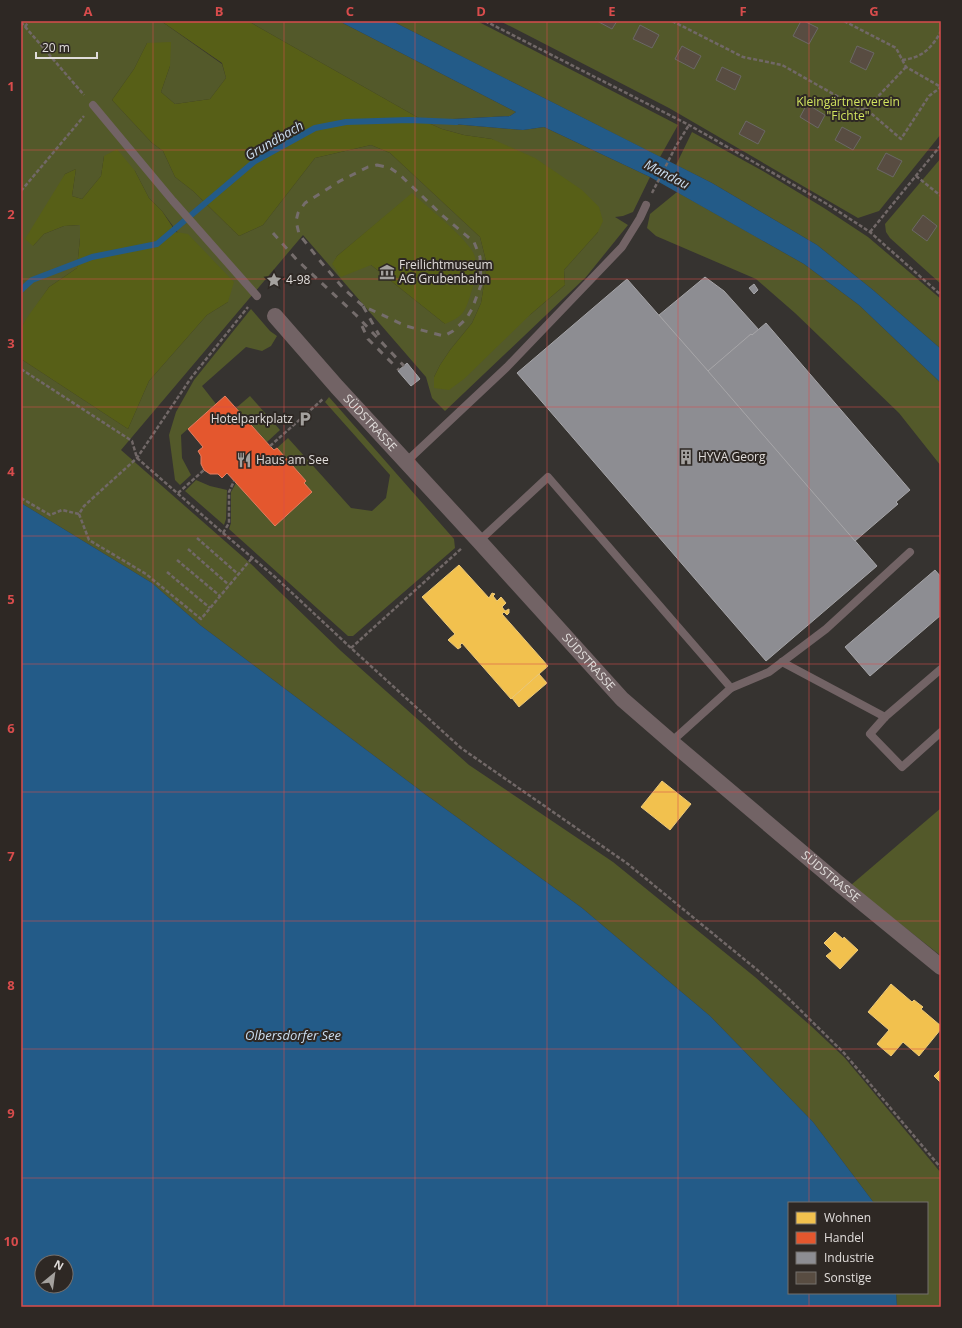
<svg xmlns="http://www.w3.org/2000/svg" width="962" height="1328" font-family="'Open Sans',sans-serif">
	<rect width="100%" height="100%" fill="#363330"/>
	<g fill="#53592a" fill-rule="evenodd">
		<path d="M21,21h140l61,43 4,14 -16,21 -35,5 -14,-12 9,-26 -23,-23 -13,26 -22,31 40,43 11,8 12,26 18,14 46,45 24,-11 52,-67 56,-13 19,8 90,84 7,28 -6,38 -9,20 -22,27 -10,15 -6,12v11l97,-74 34,-29 -1,-15 34,-38 -106,-93 -28,-4 -22,-6 -18,-8 -176,-100h91l177,91 -6,4 -57,3v5l70,6 21,-3 106,50 -17,35 -10,4 -8,1 13,8 -42,52 -141,134 -13,-13 -6,-21 -123,-142 -182,215 130,114 90,87 128,114 144,97 142,115 56,49 33,31 97,116v134h-44l-1,-14h31v-90h-53l-61,-81 -103,-106 -128,-108 -153,-111 -229,-172 -48,-42 -131,-80v-144l107,70 21,-48 58,-66 21,-13 -66,-91 -13,-13 -14,-27 -31,-15 -3,20 -19,23 -10,-3 4,-27 -11,5 -32,72 11,-12 20,-8 16,-1v13l-3,30 -28,19 -28,41zM412,194l33,130 -74,-59 -38,-1 4,-8z"/>
		<path d="M392,21h85l201,104 -18,32z"/>
		<path d="M500,21h441v113l-62,77 -21,7 -189,-110z"/>
		<path d="M692,132l69,38 63,38 44,29 73,62v50l-68,-59 -56,-45 -105,-62 -36,-18z"/>
		<path d="M941,158v126l-51,-46 -4,-6 -1,-8z"/>
		<path d="M677,192l127,72 55,41 82,78v83l-42,-53 -104,-100 -39,-34 -100,-43 -9,-8 3,-14z"/>
		<path d="M251,309l19,22 7,5 -6,10 -9,5 -16,-4 -44,39 14,18 -35,31 1,23 9,17 -11,10 -5,-5 -6,-45 7,-23 18,-32z"/>
		<path d="M250,396l30,34 -13,12 -31,-34z"/>
		<path d="M329,397l125,142 1,9 -102,88h-5l-119,-107 2,-6v-31l5,-9 39,43 37,-34 -8,-9 2,-2 -29,-33 11,-10 63,70 21,3 14,-13 4,-23 -65,-73z"/>
		<path d="M196,480l14,6 17,4 -1,29 -2,6 -39,-34z"/>
		<path d="M941,808v148l-90,-71z"/>
	</g>
	<g fill="#575f17">
		<path d="M161,21h87l176,100 18,8 22,6 28,4 43,19 47,32 17,17 4,14 -5,11 -34,38 1,15 -34,29 -67,65 -15,11 -15,-2v-11l6,-12 10,-15 22,-27 9,-20 6,-38 -7,-28 -90,-84 -19,-8 -56,13 -52,67 -24,11 -46,-45 -18,-14 -12,-26 -11,-8 -40,-43 22,-31 13,-26 24,-1 -1,24 -9,26 14,12 35,-5 16,-21 -4,-15z"/>
		<path d="M117,149l18,22 14,27 13,13 14,21 12,2 46,48 -6,20 -21,13 -58,66 -21,48 -107,-70v-31l5,-9 23,-32 28,-19 3,-30v-13l-16,1 -20,8 -11,12 -8,-7 40,-65 11,-5 -4,27 10,3 19,-23 3,-20z"/>
		<path d="M412,193c13,12 60,49 63,64 3,14 0,23 -4,36 -6,19 -7,23 -26,31l-74,-59 -30,12 -9,-13 5,-8z"/>
	</g>
	<g fill="#235b88" fill-rule="evenodd">
		<path d="M339,21h53l320,162 105,62 56,45 68,59v34l-82,-78 -55,-41 -154,-87 -106,-50 -21,3 -70,-6 -4,-3 4,-2 57,-3 6,-4z"/>
		<path d="M21,503l131,80 48,42 229,172 153,111 128,108 103,106 61,81h-85v90h107l1,14h-876zM42,1262h24v24h-24z"/>
	</g>
	<g fill="#f2c14e" stroke="#edc978">
		<path d="M459,565l30,33 3,-5 3,1 -2,2 4,5 4,-4 5,6 -4,4 3,4 4,-2v4l-2,2 -3,-3 -2,2 46,52 -37,33 -49,-56 -2,2 1,2 -3,2 -10,-9 1,-1 6,-5 -33,-37z"/>
		<path d="M539,674l8,9 -28,24 -7,-9z"/>
		<path d="M662,781l29,23 -21,26 -29,-23z"/>
		<path d="M835,932l8,7 1,-2 14,13 -18,19 -14,-13 6,-5 -8,-8z"/>
		<path d="M891,984l21,18 2,-2 9,7 -2,2 20,17v3l-22,27 -16,-14 -12,14 -14,-12 12,-14 -21,-18z"/>
		<path d="M941,1069v14l-7,-7z"/>
	</g>
	<path fill="#e4572e" stroke="#e37f62" d="M225,396l45,50 4,4 3,-2 29,33 -2,2 8,9 -37,34 -48,-53 -5,5 -4,-4h-8l-6,-4 -3,-6v-8l-3,-5 5,-4 -15,-18z"/>
	<g fill="#8d8d92" stroke="#a6a5a8">
		<path d="M705,277l19,14 35,39 -7,5 -1,-1 -43,37 -49,-56z"/>
		<path d="M627,279l81,92 169,195 -111,95 -249,-288z"/>
		<path d="M754,284l4,6 -4,4 -5,-6z"/>
		<path d="M766,323l144,167 -14,12 2,2 -43,37 -147,-170 43,-37 1,1z"/>
		<path d="M407,363l13,16 -9,7 -13,-15z"/>
		<path d="M935,570l6,7v38l-71,61 -25,-29z"/>
	</g>
	<g fill="none" stroke-linecap="round" stroke-linejoin="round">
		<path stroke="#235b88" stroke-width="6" d="M21,290l11,-10 60,-23 65,-13 98,-83 60,-33 31,-6 63,-2 47,2"/>
	</g>
	<g fill="#584c41" stroke="#6b6866">
		<path d="M597,21h20l-5,8z"/>
		<path d="M801,21h3l14,7 -9,16 -16,-8z"/>
		<path d="M640,25l19,10 -7,13 -19,-9z"/>
		<path d="M682,46l19,10 -7,13 -19,-10z"/>
		<path d="M857,46l17,7 -8,17 -16,-8z"/>
		<path d="M722,67l19,9 -6,14 -19,-10z"/>
		<path d="M807,104l18,11 -7,13 -18,-11z"/>
		<path d="M746,121l19,10 -7,13 -19,-10z"/>
		<path d="M842,127l19,10 -8,13 -18,-10z"/>
		<path d="M886,153l16,8 -9,16 -16,-8z"/>
		<path d="M923,215l14,11 -10,15 -15,-11z"/>
	</g>
	<g fill="none" stroke-linecap="round" stroke-linejoin="round">
		<g stroke="#716867" stroke-width="2.5" stroke-dasharray="4 2" stroke-linecap="butt">
			<path d="M485,21l204,104 138,79 43,28 71,63"/>
			<path d="M672,21l71,36 39,8 76,43 8,1 35,30 28,-43 12,-9"/>
			<path d="M844,21l52,27 10,19 35,20"/>
			<path d="M21,22l63,73"/>
			<path d="M25,27l4,-6"/>
			<path d="M902,60c20,-2 30,-12 39,-29"/>
			<path d="M866,109l40,-42"/>
			<path d="M916,176l25,20"/>
			<path d="M21,191l63,-75"/>
			<path d="M652,193l24,-47 13,-21"/>
			<path d="M870,232l71,-87"/>
			<path d="M21,369l111,72 5,17 86,75 52,44 76,71 110,100 167,116 133,109 23,21 60,59 97,115"/>
			<path d="M270,446l53,-47"/>
			<path d="M178,493l26,-23"/>
			<path d="M21,498l29,17 12,-5 17,4 5,-8 53,-48 54,-80 57,-71"/>
			<path d="M79,514l10,26 57,34 55,45 51,-61"/>
			<path d="M223,533l6,-10v-31l5,-11"/>
			<path d="M197,538l41,36"/>
			<path d="M188,549l41,36"/>
			<path d="M177,560l43,36"/>
			<path d="M167,572l43,36"/>
			<path d="M351,648l111,-100"/>
		</g>
		<g stroke="#726365" stroke-width="8">
			<path d="M93,105l80,96 84,95"/>
			<path d="M407,461l100,-94 115,-120 18,-29 6,-13"/>
			<path d="M479,541l69,-64 183,211 -60,54"/>
			<path d="M782,662l103,55"/>
			<path d="M941,669l-56,48 -15,17 32,33 39,-35"/>
			<path d="M731,688l38,-16 57,-43 84,-77"/>
		</g>
		<path stroke="#726365" stroke-width="16" id="s1" d="M275,316l62,71 142,154 143,158 53,46 163,138 103,84"/>
		<g stroke="#756d6c" stroke-width="3" stroke-dasharray="7 7" stroke-linecap="butt">
			<path d="M377,165l13,3 9,6 43,41 32,27 6,15 1,28 -9,24 -6,10 -13,12 -9,5 -38,-10 -43,-20 -19,-17 -23,-27 -22,-28 -3,-13 2,-8 7,-10 35,-22 28,-14z"/>
			<path d="M273,233l24,27 59,55 48,51"/>
			<path d="M363,306l16,29"/>
			<path d="M362,326l6,13 31,31"/>
		</g>
	</g>
	<path fill="none" stroke="#d84c4c" stroke-width="1" stroke-opacity="0.55" d="M153,21v1286M284,21v1286M415,21v1286M547,21v1286M678,21v1286M809,21v1182M21,150h920M21,279h920M21,407h920M21,536h920M21,664h920M21,792h920M21,921h920M21,1049h920M21,1178h920M809,1293v14"/>
	<defs>
		<g id="museum-bare" transform="scale(1.2)"><path d="M0-6L6-3V-2H-6V-3ZM-5-1h2V3h-2ZM-1-1h2V3h-2ZM3-1h2V3H3ZM-6 4H6V6H-6Z" fill="#a4a19e" stroke="#2e2824" stroke-width="2.5" paint-order="stroke"/></g>
		<g id="sight-bare" transform="scale(1.2)"><path d="M0-6L1.8-2.2L6-1.7L2.9 1.2L3.7 5.4L0 3.3L-3.7 5.4L-2.9 1.2L-6-1.7L-1.8-2.2Z" fill="#a4a19e" stroke="#2e2824" stroke-width="2.5" paint-order="stroke"/></g>
		<g id="parking-bare" transform="scale(1.2)"><path d="M-3.5-5.5H1a3.5 3.5 0 0 1 0 7H-1V5.5H-3.5ZM-1-3.4V-.6H.8a1.4 1.4 0 0 0 0-2.8Z" fill="#a4a19e" stroke="#2e2824" stroke-width="2.5" paint-order="stroke"/></g>
		<g id="building-bare" transform="scale(1.2)"><path d="M-4-6H4V6H1V3H-1V6H-4ZM-2.5-4.3h1.7v1.8h-1.7ZM.8-4.3h1.7v1.8H.8ZM-2.5-1h1.7V.8h-1.7ZM.8-1h1.7V.8H.8Z" fill="#a4a19e" stroke="#2e2824" stroke-width="2.5" paint-order="stroke"/></g>
		<g id="restaurant-bare" transform="scale(1.2)"><path d="M-5-6h1v4h1v-4h1v4h1v-4h1v5L-1.5 .5V6h-2V.5L-5-1ZM5-6V6H3V1.5H1.5Q1.5-4 5-6Z" fill="#a4a19e" stroke="#2e2824" stroke-width="2.5" paint-order="stroke"/></g>
	</defs>
	<g fill-rule="evenodd">
		<use href="#museum-bare" x="387" y="272"/>
		<use href="#sight-bare" x="274" y="280"/>
		<use href="#parking-bare" x="305" y="419"/>
		<use href="#building-bare" x="686" y="457"/>
		<use href="#restaurant-bare" x="244" y="460"/>
	</g>
	<g text-anchor="middle" stroke-width="4" stroke-linejoin="round" paint-order="stroke">
		<g font-size="12" fill="#d2e45f" stroke="#2e2824">
			<text x="848" y="106">Kleingärtnerverein<tspan x="848" dy="14">"Fichte"</tspan></text>
		</g>
		<g font-size="12" fill="#e0dcda" stroke="#2e2824" text-anchor="start">
			<text x="399" y="269">Freilichtmuseum<tspan x="399" dy="14">AG Grubenbahn</tspan></text>
			<text x="286" y="284">4-98</text>
			<text x="293" y="423" text-anchor="end">Hotelparkplatz</text>
			<text x="698" y="461">HYVA Georg</text>
			<text x="256" y="464">Haus am See</text>
		</g>
		<g font-size="12" fill="#e0dcda" stroke="#2e2824">
			<text dy="4" stroke="none"><textPath href="#s1" startOffset="143">SÜDSTRASSE</textPath></text>
			<text dy="4" stroke="none"><textPath href="#s1" startOffset="467">SÜDSTRASSE</textPath></text>
			<text dy="4" stroke="none"><textPath href="#s1" startOffset="791">SÜDSTRASSE</textPath></text>
		</g>
		<g font-size="13" font-style="italic" fill="#cbddef" stroke="#2e2824">
			<text transform="translate(274 140) rotate(-30)" y="5">Grundbach</text>
			<text transform="translate(667 174) rotate(27)" y="5">Mandau</text>
			<text x="293" y="1040">Olbersdorfer See</text>
		</g>
	</g>
	<rect width="962" height="1328" fill="none" stroke="#2e2824" stroke-width="44"/>
	<rect x="788" y="1202" width="140" height="92" fill="#2e2824" stroke="#75706d"/>
	<rect x="796" y="1212" width="20" height="12" fill="#f2c14e" stroke="#75706d"/>
	<text x="824" y="1222" font-size="12" fill="#e0dcda">Wohnen</text>
	<rect x="796" y="1232" width="20" height="12" fill="#e4572e" stroke="#75706d"/>
	<text x="824" y="1242" font-size="12" fill="#e0dcda">Handel</text>
	<rect x="796" y="1252" width="20" height="12" fill="#8d8d92" stroke="#75706d"/>
	<text x="824" y="1262" font-size="12" fill="#e0dcda">Industrie</text>
	<rect x="796" y="1272" width="20" height="12" fill="#584c41" stroke="#75706d"/>
	<text x="824" y="1282" font-size="12" fill="#e0dcda">Sonstige</text>
	<g transform="translate(54 1274) rotate(29)"><circle r="19" fill="#2e2824" stroke="#75706d"/>
	<path d="M0-3L7 15L0 10L-7 15Z" fill="#a4a19e"/>
	<text y="-6" font-size="11" font-weight="bold" text-anchor="middle" fill="#e0dcda">N</text>
	</g>
	<path d="M36 52v6h61v-6" fill="none" stroke="#e0dcda" stroke-width="2"/>
	<text x="42" y="52" font-size="12" fill="#e0dcda" stroke="#2e2824" stroke-width="3" paint-order="stroke">20 m</text>
	<rect x="22" y="22" width="918" height="1284" fill="none" stroke="#d84c4c" stroke-width="1.5"/>
	<g font-size="13" text-anchor="middle" font-weight="bold" fill="#d84c4c">
		<text x="88" y="16">A</text>
		<text x="219" y="16">B</text>
		<text x="350" y="16">C</text>
		<text x="481" y="16">D</text>
		<text x="612" y="16">E</text>
		<text x="743" y="16">F</text>
		<text x="874" y="16">G</text>
		<text x="11" y="91">1</text>
		<text x="11" y="219">2</text>
		<text x="11" y="348">3</text>
		<text x="11" y="476">4</text>
		<text x="11" y="604">5</text>
		<text x="11" y="733">6</text>
		<text x="11" y="861">7</text>
		<text x="11" y="990">8</text>
		<text x="11" y="1118">9</text>
		<text x="11" y="1246">10</text>
	</g>
</svg>
